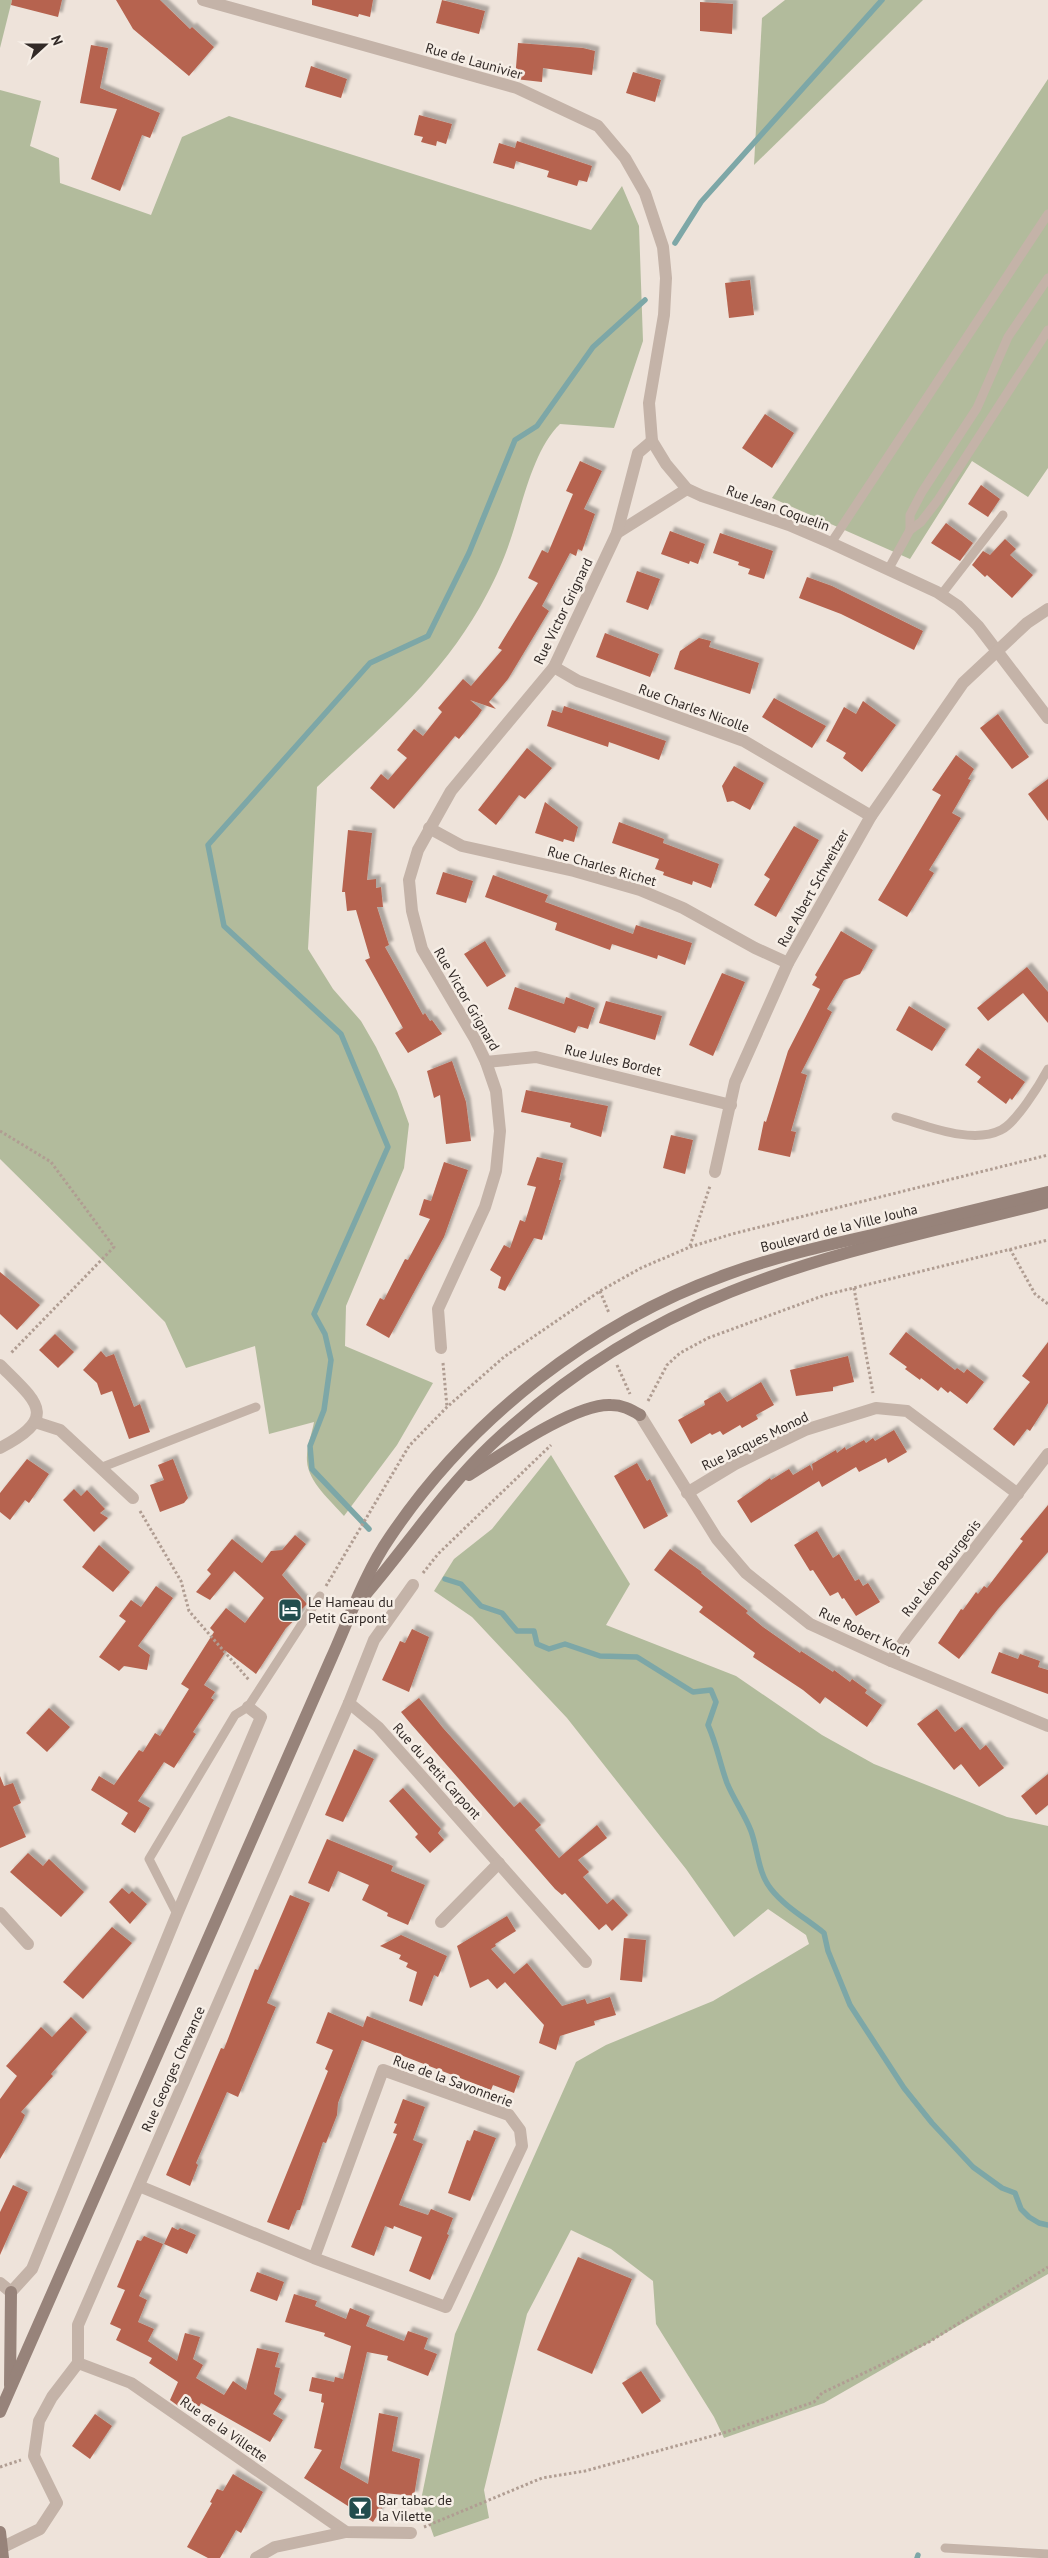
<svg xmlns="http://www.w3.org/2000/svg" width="1048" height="2558" font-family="'PT Sans',sans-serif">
	<defs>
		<filter id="shadow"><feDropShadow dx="4.5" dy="-4.5" stdDeviation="1" flood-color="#0004"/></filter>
	</defs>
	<rect width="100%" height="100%" fill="#eee3da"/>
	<g fill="#b2bb9c">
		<path d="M0,0h12l-12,48z"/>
		<path d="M785,0h138l-169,165 8,-147z"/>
		<path d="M1048,79v389l-20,29 -56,-36 -62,98 -138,-61z"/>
		<path d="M0,90l41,11 -11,45 29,12 1,25 91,32 31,-78 47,-21 362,114 31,-44 17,40 4,115 -29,87 -54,-4c-26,25 -37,77 -48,111 -6,19 -15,41 -25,59 -43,82 -104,131 -170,193l-9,162 25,40 28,32 15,26 21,44 12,33 -5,44 -58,138 -1,40 88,37 -36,62 -53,71c-13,-15 -36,-34 -37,-55 -1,-13 5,-27 7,-39l-45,12 -14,-88 -69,22 -21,-46 -165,-163z"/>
		<path d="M551,1455l79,129 -24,41 130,51 86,59 52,29 133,53 41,9v448l-224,129 -100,35 -10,-21 -58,-93 -3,-43 -42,-32 -40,-19 -44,84 -43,176 5,28 -55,19 -13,-37 34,-166 121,-272 30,-17 107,-44 96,-57 -3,-9 -38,-26 -34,28 -48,-68 -119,-151 -95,-101 -38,-26 20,-32 38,-30z"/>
	</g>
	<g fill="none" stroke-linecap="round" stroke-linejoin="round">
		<g stroke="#7da7a7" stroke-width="5.5">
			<path d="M675,243l26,-41 181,-202"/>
			<path d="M369,1529l-57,-60 -2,-23 14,-36 7,-50 -6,-26 -11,-20 74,-167 -47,-113 -117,-108 -16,-81 162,-182 58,-27 41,-83 46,-113 22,-14 56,-79 52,-47"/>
			<path d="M445,1579l16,5 20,22 21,7 15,18h17l3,13 12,5 16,-5 35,12 37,1 56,35 18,-2 5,12 -8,23c9,20 12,39 19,58 7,17 18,32 24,48 7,19 7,42 20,58 14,18 36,30 53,44l4,18 22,54 54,83 28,35 41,44 29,21 13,5 6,16 8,8 10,6 9,2"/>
			<path d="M917,2558l1,-3"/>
		</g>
	</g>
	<g fill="#b6634f" filter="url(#shadow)">
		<path d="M12,0h50l-4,17 -47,-12z"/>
		<path d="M116,0h44l30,29 2,-2 22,20 -25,29 -56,-47z"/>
		<path d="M312,0h61l-3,17 -11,-3 -1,3 -46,-12z"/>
		<path d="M442,0l43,11 -6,23 -43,-11z"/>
		<path d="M700,2l33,2 -1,30 -32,-3z"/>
		<path d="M518,43l65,5 12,3 -3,24 -49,-7 -1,14 -27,-3z"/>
		<path d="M91,45l17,3 -8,40 60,25 -10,25 -8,-3 -22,56 -29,-12 26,-70 -37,-6z"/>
		<path d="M311,66l36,13 -6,19 -36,-11z"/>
		<path d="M633,72l28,8 -6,22 -29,-9z"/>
		<path d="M419,115l33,9 -6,20 -9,-3 -1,5 -15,-4 2,-5 -9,-2z"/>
		<path d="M517,141l75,25 -5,16 -8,-2 -2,6 -30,-9 2,-6 -33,-10 -2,8 -21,-6 6,-20 16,5z"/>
		<path d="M750,280l4,35 -25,3 -4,-35z"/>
		<path d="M765,414l29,19 -22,35 -30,-20z"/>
		<path d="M580,461l22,10 -18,38 11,5 -13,37 -4,-2 -2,7 -6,-3 -28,53 7,5 -41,68 -19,23 7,7 -26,-9 12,10 -4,6 -19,23 -4,-3 -61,73 -24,-21 11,-14 7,6 19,-22 -10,-8 17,-21 9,7 19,-24 -4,-4 25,-29 8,7 31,-36 -4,-2 40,-65 -10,-5 14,-28 6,3 25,-59 -7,-3z"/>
		<path d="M981,485l19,14 -12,18 -20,-13z"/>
		<path d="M946,523l27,20 -13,18 -29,-18z"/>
		<path d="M670,531l35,13 -7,20 -8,-3 -1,3 -28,-10z"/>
		<path d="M720,533l53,18 -9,28 -16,-5 2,-5 -12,-4 1,-3 -26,-9z"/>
		<path d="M1005,539l11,10 -6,6 23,20 -21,23 -25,-23 -2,2 -13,-12 11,-14 7,4z"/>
		<path d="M637,571l23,8 -12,31 -22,-8z"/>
		<path d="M807,577l25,9 91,45 -9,19 -73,-36 -42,-16z"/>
		<path d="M605,633l54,21 -9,23 -54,-20z"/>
		<path d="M699,638l12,3 -2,6 50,16 -9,31 -76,-25 6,-18z"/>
		<path d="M774,698l52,28 -14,22 -50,-31z"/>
		<path d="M863,701l33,24 -34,47 -19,-14 3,-5 -20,-12 18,-34 12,7z"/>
		<path d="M564,706l102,35 -7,19 -50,-18 -1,5 -61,-21 5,-16 10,3z"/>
		<path d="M998,714l31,43 -17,12 -32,-41z"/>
		<path d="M527,748l25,20 -27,31 -6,-4 -23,30 -18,-15z"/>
		<path d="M956,755l18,14 -6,10 3,1 -19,33 9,5 -32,52 5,3 -27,44 -29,-17 63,-105 -9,-5z"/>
		<path d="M734,766l30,17 -14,27 -17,-9 -6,1 -5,-16z"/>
		<path d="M1048,779v42l-20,-27z"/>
		<path d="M545,802l33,25 -4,15 -10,-3 -1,3 -28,-9z"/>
		<path d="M619,822l45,17 -1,4 56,21 -8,24 -18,-7 -1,4 -29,-10 1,-3 -9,-3 4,-10 -47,-16z"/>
		<path d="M794,826l25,14 -43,77 -22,-12 16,-26 -6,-4z"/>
		<path d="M348,830l24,3 -5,47 9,-1v9l5,-1 2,20h-6l12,38 -4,2 38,68 2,-2 5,8 2,-1 10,14 -34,19 -13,-20 8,-5 -38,-68 5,-2 -14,-48 -9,1 -2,-19h-3z"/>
		<path d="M443,872l30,9 -7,22 -30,-9z"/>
		<path d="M493,875l55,20 -3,7 88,32 3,-9 56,18 -7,22 -27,-10 -1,4 -45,-15 -2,6 -55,-20 2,-7 -72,-26z"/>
		<path d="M841,931l32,19 -13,24 -16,6 -17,29 5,3 -31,61 6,2 -16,56 5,1 -6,25 -32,-7 6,-29 2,1 22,-71 32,-62 -8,-4 5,-8 -2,-2z"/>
		<path d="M485,941l21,35 -19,11 -23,-33z"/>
		<path d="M1027,967l21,25v31l-25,-30 -35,28 -11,-13z"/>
		<path d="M722,973l23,9 -32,74 -24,-11z"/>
		<path d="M515,987l49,17 2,-7 29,11 -7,21 -10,-3 -3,7 -67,-24z"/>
		<path d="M606,1001l56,15 -7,24 -56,-17z"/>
		<path d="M909,1006l37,23 -14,22 -36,-21z"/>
		<path d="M978,1048l47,34 -13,18 -2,-2 -4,6 -29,-22 4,-5 -16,-12z"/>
		<path d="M452,1061l14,41 5,39 -25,3 -6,-49 -6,3 -7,-27z"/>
		<path d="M526,1090l82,16 -7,31 -31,-10 1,-4 -50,-11z"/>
		<path d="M671,1135l22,5 -8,34 -22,-6z"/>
		<path d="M537,1157l26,6 -4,17h2l-19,60 -8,-2 -29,53 -7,-3 3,-11 -11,-7 14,-25 6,3 10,-28 5,2 11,-35 -9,-2z"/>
		<path d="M444,1162l24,8 -24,67 -55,101 -23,-13 14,-27 4,2 21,-41 3,1 22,-41 -11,-4 5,-16 7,2z"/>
		<path d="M0,1272l40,33 -23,25 -17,-16z"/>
		<path d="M906,1332l49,38 2,-2 7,5 3,-4 17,13 -17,22 -17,-13 -2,2 -7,-6 -3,4 -17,-13 -1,2 -15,-11 2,-2 -18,-13z"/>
		<path d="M55,1334l19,18 -16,16 -19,-18z"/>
		<path d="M1048,1342v61l-18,28 -3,-2 -13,17 -21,-17 37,-47 -8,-6z"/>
		<path d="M101,1351l5,6 8,-3 20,53 6,-3 10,28 -21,7 -17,-48 -11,4 -4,-12 -14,-13z"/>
		<path d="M848,1356l6,26 -21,5v4l-37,5 -6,-26z"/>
		<path d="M761,1382l13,23 -18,10 2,4 -16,9 -2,-3 -17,10 -3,-4 -8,4 -2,-2 -19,11 -13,-24 27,-15 -1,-4 16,-9 7,10z"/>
		<path d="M894,1430l13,22 -19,11 -2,-5 -27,14 -3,-5 -34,20 -3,-6 -68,42 -14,-22 33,-23 1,2 18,-11 4,6 17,-10 3,6 -1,-7 24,-14 1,3 8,-6 1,3 18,-10 2,3 7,-5 2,3z"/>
		<path d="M27,1459l22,15 -20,29 -4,-3 -15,20 -10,-8v-19z"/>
		<path d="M173,1459l15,39 -4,5 -24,9 -10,-27 14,-5 -6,-15z"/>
		<path d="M637,1463l10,18 3,-2 18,37 -24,13 -30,-53z"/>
		<path d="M74,1489l7,7 6,-6 18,19 -5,4 8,5 -14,14 -31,-32z"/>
		<path d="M1048,1505v47l-50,57 -39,50 -21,-16 23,-34 2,1 13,-18 2,2 6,-8 3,2 36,-47 -3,-2z"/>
		<path d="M817,1531l16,27 6,-4 16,27 4,-2 4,7 5,-3 12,19 -24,14 -12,-18 -2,1 -4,-7 -8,4 -17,-26 -3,1 -16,-26z"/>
		<path d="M295,1535l11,9 -24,31 25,29 -6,6v4l-15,14 -30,46 -30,-23 -22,34 11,7 -4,6 3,2 -21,32 3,2 -22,34 -10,-6 -26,39 12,7 -15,25 -14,-9 7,-11 -37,-23 8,-14 15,9 25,-35 4,2 12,-19 5,3 29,-47 -8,-5 33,-52 -4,-4 16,-20 19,15 19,-25 -30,-27 -24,29 -14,-8 15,-18 -4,-4 25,-31 30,24 9,-12 11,-1z"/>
		<path d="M99,1545l31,27 -17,20 -31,-25z"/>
		<path d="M670,1549l32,23 -1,1 47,38 -2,2 17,14 37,26 1,-2 32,21 1,-2 16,12 2,-3 15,11 -2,3 17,12 -15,22 -42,-30 -5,7 -17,-14 -50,-33 2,-4 -56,-41 4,-5 -49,-37z"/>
		<path d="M156,1586l17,12 -35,48 12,9 -3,15 -23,-4 -5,5 -20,-14 27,-36 -7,-5 12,-16 10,7z"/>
		<path d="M412,1629l17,8 -20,55 -27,-12 18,-39 5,2z"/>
		<path d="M999,1652l19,7 2,-5 20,7 -2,6 10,3v24l-57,-21z"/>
		<path d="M419,1698l24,30 63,70 8,9 6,-5 21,23 -6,5 24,28 38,-33 10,13 -29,22 11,12 -6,5 24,27 6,-5 15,16 -16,16 -6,-7 -7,6 -34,-37 -3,2 -7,-6 -144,-165 -10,-12z"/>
		<path d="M49,1708l21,19 -23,25 -21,-19z"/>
		<path d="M937,1709l18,23 7,-5 18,23 6,-5 18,23 -25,19 -18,-23 -7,6 -37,-46z"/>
		<path d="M354,1749l20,10 -31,63 -18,-7z"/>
		<path d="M1048,1774v31l-12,10 -15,-19z"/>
		<path d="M0,1776l4,10 9,-3 8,20 -8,4 13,30 -26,11z"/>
		<path d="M403,1788l38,41 -3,4 6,7 -14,13 -15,-16 3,-3 -29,-33z"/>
		<path d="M327,1839l66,27 -2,5 34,14 -17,40 -21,-9 1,-3 -26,-13 7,-15 -31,-14 -9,21 -21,-9z"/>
		<path d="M28,1853l15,13 6,-7 35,33 -23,25 -51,-45z"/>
		<path d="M122,1888l7,6 3,-3 15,13 -17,20 -21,-22z"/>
		<path d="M290,1895l20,8 -43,100 9,4 -38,90 -11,-5 -31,71 2,2 -8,21 -24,-11 55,-127 3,1 31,-80 3,1z"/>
		<path d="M507,1916l9,15 -21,13 1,2 -5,3 23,25 13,-11 35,43 23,-7 2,5 23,-7 6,18 -22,6 1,4 -35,11 -4,14 -17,-7 5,-18 -39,-43 -8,7 -9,-10 -18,9 -13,-42z"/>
		<path d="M112,1927l20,16 -49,56 -20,-17z"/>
		<path d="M401,1935l46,21 -9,21 -4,-2 -12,31 -13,-5 8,-29 -11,-5 2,-4 -9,-4 2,-4 -21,-9z"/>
		<path d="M624,1938l22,2 -4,42 -22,-2z"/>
		<path d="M328,2012l35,15 4,-11 153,60 -6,17 -21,-8 -2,5 -129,-50 -24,63 -1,12 -11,28 -3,-1 -23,68h-3l-8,20 -22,-8 61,-151 -3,-2 8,-19 -17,-7z"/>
		<path d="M71,2017l16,15 -36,42 2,2 -32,36 4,3 -3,7 -22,37v-60l17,-23 -11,-10 35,-39 11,10z"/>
		<path d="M403,2099l22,8 -12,33 10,4 -24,61 29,10 3,-6 22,9 -6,16 2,1 -19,45 -21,-9 13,-34 -28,-11 -1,3 -8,-3 -11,30 -23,-9 46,-113 -4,-1 4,-9 -3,-1z"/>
		<path d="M474,2130l22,8 -26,63 -22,-8 19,-53 3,1z"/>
		<path d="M13,2185l15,7 -28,63v-43z"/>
		<path d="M172,2227l6,3 2,-2 16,7 -9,19 -23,-10z"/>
		<path d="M144,2236l19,8 -24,52 8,4 -9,22 16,7 -6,12 29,20 8,-28 15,4 -7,22 10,6 -7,13 28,17 9,-14 13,9 11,-42 22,5 -4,14 5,1 -6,26 8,5 -9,15 10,6 -13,22 -69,-39 -3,6 -14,-9 -3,8 -11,-8 8,-18 -29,-19 3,-5 -36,-18 5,-11 -11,-5 15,-34 -8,-3 20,-47 4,1z"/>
		<path d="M578,2257l54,22 -40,95 -55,-24z"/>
		<path d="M257,2272l27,10 -7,19 -27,-10z"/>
		<path d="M294,2294l23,7 -2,5 31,13 4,-11 20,8 -4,10 38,15 4,-10 20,7 -4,11 13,5 -9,22 -41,-16 1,-4 -21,-4 -27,116 28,16 11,-71 19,4 -6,34 28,8 -6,37 -30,-3 -2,15 -9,14 -69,-44 18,-28 -8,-2 10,-45 -3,-1 1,-8 -13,-3 3,-14 22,5 1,-5 8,2 8,-33 -27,-10 1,-3 -40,-11z"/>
		<path d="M641,2371l20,30 -19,13 -20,-31z"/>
		<path d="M95,2414l17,12 -22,33 -18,-13z"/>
		<path d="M233,2474l30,18 -22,41 -5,-3 -16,28h-12l-21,-11 25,-44 -2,-1 7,-13 6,2z"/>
	</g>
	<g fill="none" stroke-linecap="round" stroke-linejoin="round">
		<g stroke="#b09d92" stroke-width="3" stroke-dasharray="2.5 2.5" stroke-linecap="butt">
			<path d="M0,1131l51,31 63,85 -104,107"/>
			<path d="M690,1246l20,-60"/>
			<path d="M1010,1249l25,45 13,10"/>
			<path d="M854,1288l19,105"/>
			<path d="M600,1291l9,22"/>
			<path d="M443,1363l4,44"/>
			<path d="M617,1365l13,29"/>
			<path d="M648,1401l19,-36 13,-12 28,-15 117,-43 223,-55"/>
			<path d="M140,1511l41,70 8,30 60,69"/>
			<path d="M423,1573l15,-19 113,-109"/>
			<path d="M326,1586l83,-140 38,-39 57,-50 96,-66 41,-23 49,-21 42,-13 316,-79"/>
			<path d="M0,2467l21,-7"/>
			<path d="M424,2527l118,-49 43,-7 138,-38 91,-31 8,-9 107,-51 119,-75"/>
		</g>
		<g stroke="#c4b3a8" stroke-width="9">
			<path d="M910,530v-15l12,-23 55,-84 31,-71 40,-59"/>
			<path d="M831,543l217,-329"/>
			<path d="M888,570l22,-40 11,-8 17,-22 110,-170"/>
			<path d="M941,595l62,-80"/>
			<path d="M896,1117c30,8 75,28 105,13 15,-7 39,-46 47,-61"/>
			<path d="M100,1468l156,-61"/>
			<path d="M177,1914l-28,-55 86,-144 13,-8 72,-111"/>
			<path d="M945,2548l103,6"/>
		</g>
		<g stroke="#c4b3a8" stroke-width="12">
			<path d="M203,0l314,88 81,38 27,32 20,35 18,54 3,31 -2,37 -15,88 3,38 14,23 21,25 15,7 87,29 42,18 106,49 21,14 20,20 70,92"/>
			<path d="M617,533l70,-44"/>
			<path d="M554,667l24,14 166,60 127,75"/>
			<path d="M429,828l33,18 112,25 66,19 43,18 72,40 33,15"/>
			<path d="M486,1062l50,-5 195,48"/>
			<path d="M715,1172l20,-90 53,-119 83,-147 92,-133 64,-60 21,-14"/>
			<path d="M441,1348l-3,-39 47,-102 11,-36 4,-40 -4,-40 -10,-29 -11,-23 -53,-90 -10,-38 -3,-31 9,-30 33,-59 103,-124 63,-134 21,-80 14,-12"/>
			<path d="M0,1365c37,37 60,52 0,83"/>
			<path d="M640,1415l77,124 29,34 64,51 81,37 157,65"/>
			<path d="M35,1422l25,8 73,68"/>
			<path d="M687,1493l48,-29 70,-34 71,-22 31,3 111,83"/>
			<path d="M891,1661l15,-23 142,-184"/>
			<path d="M349,1703l29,24 208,235"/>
			<path d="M0,1913l28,31"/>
			<path d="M441,1922l58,-59"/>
			<path d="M139,2186l175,72 69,-188 126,45 11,15 2,16 -76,161 -132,-49"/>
			<path d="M0,2283l11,9 21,-23 145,-355 84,-197 -13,-10"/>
			<path d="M78,2363l53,20 215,149 65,1"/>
			<path d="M3,2547l37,-18 17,-26 -23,-47 5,-35 13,-24 26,-34v-38l271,-622 25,-63 39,-55"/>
			<path d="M256,2558l19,-11 71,-15"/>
		</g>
		<g stroke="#97837a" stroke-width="12">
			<path d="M469,1475c32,-20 106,-72 142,-70 11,0 19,4 29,10"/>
			<path d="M365,1595c42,-49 78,-104 126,-150 69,-65 151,-118 239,-153 101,-41 213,-63 318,-90"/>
			<path d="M10,2385l1,-93"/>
			<path d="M0,2412l331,-753c18,-40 34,-86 59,-122 80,-119 203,-215 338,-263 47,-17 95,-28 144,-39 59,-14 117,-29 176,-43"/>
			<path d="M0,2532l3,26"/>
		</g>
	</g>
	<defs>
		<g id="hotel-square" transform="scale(1.25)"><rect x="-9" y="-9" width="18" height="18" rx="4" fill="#224d4e" stroke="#f6eee6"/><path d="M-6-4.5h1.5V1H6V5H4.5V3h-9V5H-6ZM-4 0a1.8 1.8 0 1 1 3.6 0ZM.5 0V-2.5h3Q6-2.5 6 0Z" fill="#fff"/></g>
		<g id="bar-square" transform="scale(1.25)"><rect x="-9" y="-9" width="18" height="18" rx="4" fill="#224d4e" stroke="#f6eee6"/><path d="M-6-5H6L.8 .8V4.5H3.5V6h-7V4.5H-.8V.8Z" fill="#fff"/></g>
	</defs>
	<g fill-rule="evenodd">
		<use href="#hotel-square" x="290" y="1610"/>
		<use href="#bar-square" x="360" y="2508"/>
	</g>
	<g text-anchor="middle" stroke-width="5" stroke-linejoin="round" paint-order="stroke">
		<g font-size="14" fill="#322a27" stroke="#f6eee6">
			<text transform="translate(474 61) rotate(16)" y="5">Rue de Launivier</text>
			<text transform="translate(778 508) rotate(20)" y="5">Rue Jean Coquelin</text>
			<text transform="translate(563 611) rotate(-64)" y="5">Rue Victor Grignard</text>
			<text transform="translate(694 708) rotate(20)" y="5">Rue Charles Nicolle</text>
			<text transform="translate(602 866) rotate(16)" y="5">Rue Charles Richet</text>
			<text transform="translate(813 888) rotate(-61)" y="5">Rue Albert Schweitzer</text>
			<text transform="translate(467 999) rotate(60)" y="5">Rue Victor Grignard</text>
			<text transform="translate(613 1060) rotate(13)" y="5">Rue Jules Bordet</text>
			<text transform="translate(839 1228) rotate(-14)" y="5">Boulevard de la Ville Jouha</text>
			<text transform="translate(755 1441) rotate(-26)" y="5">Rue Jacques Monod</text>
			<text transform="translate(941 1568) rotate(-52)" y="5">Rue Léon Bourgeois</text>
			<text transform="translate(865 1632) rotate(25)" y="5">Rue Robert Koch</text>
			<text transform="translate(437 1771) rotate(48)" y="5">Rue du Petit Carpont</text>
			<text transform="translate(173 2069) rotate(-66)" y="5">Rue Georges Chevance</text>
			<text transform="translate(453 2081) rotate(20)" y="5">Rue de la Savonnerie</text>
			<text transform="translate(224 2429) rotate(35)" y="5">Rue de la Villette</text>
		</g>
		<g font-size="14" fill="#322a27" stroke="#f6eee6" text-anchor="start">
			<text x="308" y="1607">Le Hameau du<tspan x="308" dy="16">Petit Carpont</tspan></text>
			<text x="378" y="2505">Bar tabac de<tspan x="378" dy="16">la Vilette</tspan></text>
		</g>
	</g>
	<g transform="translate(45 45) rotate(69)" stroke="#f6eee6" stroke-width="4" paint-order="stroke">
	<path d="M0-4L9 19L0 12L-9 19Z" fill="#322a27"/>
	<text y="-8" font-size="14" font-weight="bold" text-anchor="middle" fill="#322a27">N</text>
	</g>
</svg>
